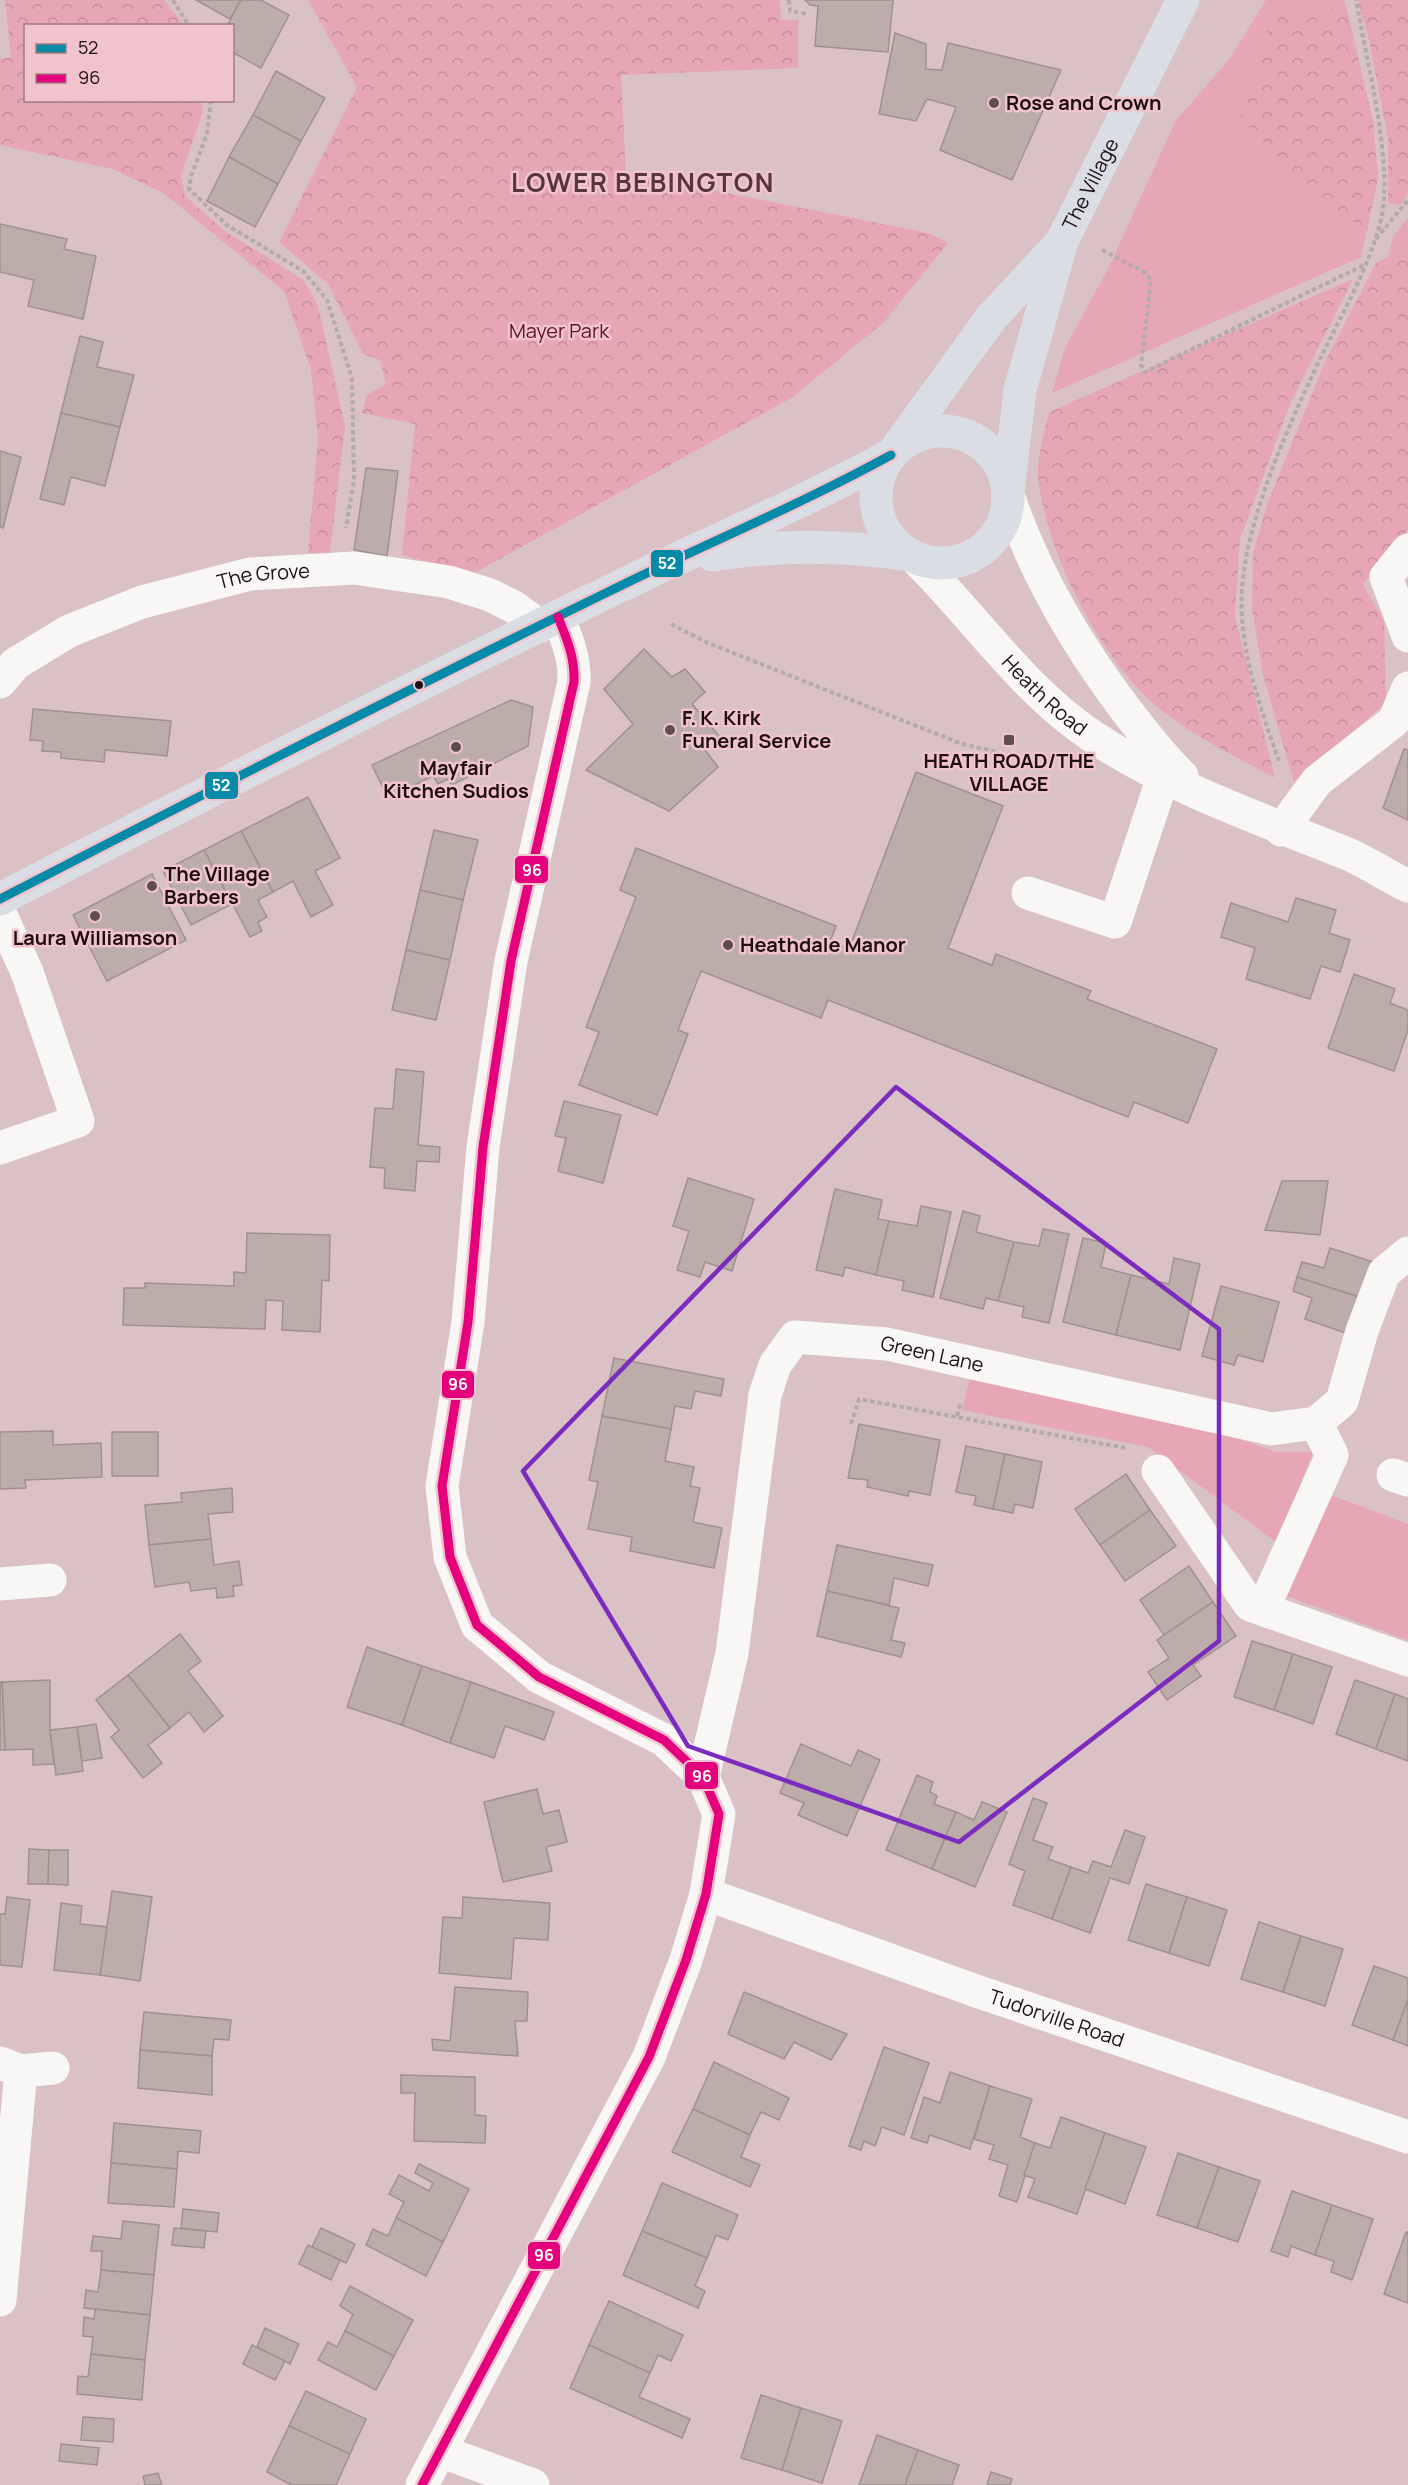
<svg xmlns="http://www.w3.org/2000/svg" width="1408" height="2485" font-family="Manrope,sans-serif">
	<defs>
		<pattern id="forest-crowns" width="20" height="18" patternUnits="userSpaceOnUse" patternTransform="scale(1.5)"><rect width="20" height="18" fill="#e6a6b4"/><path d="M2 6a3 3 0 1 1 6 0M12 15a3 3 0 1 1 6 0" fill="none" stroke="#c58e9a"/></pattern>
	</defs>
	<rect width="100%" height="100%" fill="#d9c1c6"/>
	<g fill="#e6a6b4">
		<path d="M1266,0h78l29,121 5,56 -17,80 -309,136 13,-45 44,-81 67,-147 52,-59z"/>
		<path d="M1408,217v43l-20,-3 5,-20z"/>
		<path d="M971,1374l189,38 116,40h37l-36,91 -129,-96 -186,-37z"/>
		<path d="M1323,1492l85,32v116l-130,-47z"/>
	</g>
	<g fill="url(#forest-crowns)">
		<path d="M5,0h159l20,25 -158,1v74l176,1 1,11 -22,63 4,21 41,36 78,48 14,26 27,120 -15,127h-22l10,-115 -7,-69 -27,-78 -121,-98 -50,-24 -113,-24v-86l11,-2z"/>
		<path d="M308,0h472l1,20h17v48l-177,7 5,98 303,60 19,10 -64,79 -91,75 -319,176 -72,-18 13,-131 -53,-11 5,-18 19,-11 -6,-24 -17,-6 -35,-70 -49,-42 78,-155z"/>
		<path d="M1357,0h51v194l-8,11 -12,-2v-65l-20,-103z"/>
		<path d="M1346,6l27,115 5,56 -11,55c-47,-35 -89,-71 -127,-115l19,-43 4,-36 20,-27z"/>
		<path d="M1388,257l20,3v270l-45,54 21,37 2,82 -92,79 -31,-107 -11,-67 1,-55 14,-48 57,-141 52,-101z"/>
		<path d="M1353,279l-63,125 -50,135 -5,77 40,162c-41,-22 -86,-44 -121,-74 -55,-48 -110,-156 -116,-229 -1,-19 7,-44 11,-63z"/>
	</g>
	<g fill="#bdadaa" stroke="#a1918e" stroke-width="1.5">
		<path d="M196,0h45l-11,19z"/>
		<path d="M241,0h20l28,15 -28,53 -29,-16v-26h-5z"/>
		<path d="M805,0h88l-5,52 -73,-6 3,-40 -8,-1z"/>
		<path d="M895,33l31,11v25l16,1 6,-27 113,27 -49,110 -72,-30 16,-43 -29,-8 -11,22 -37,-7z"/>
		<path d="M276,71l49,27 -24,43 -48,-26z"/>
		<path d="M253,115l48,26 -23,43 -49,-27z"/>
		<path d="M229,157l49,27 -23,43 -48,-26z"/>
		<path d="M0,224l67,15 -3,10 32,7 -13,63 -55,-13 6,-26 -34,-8z"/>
		<path d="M80,336l23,6 -6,25 37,8 -14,52 -59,-14z"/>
		<path d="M61,413l59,14 -15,59 -34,-9 -7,28 -24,-6z"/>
		<path d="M0,451l21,6 -18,71 -3,-1z"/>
		<path d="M366,468l32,3 -11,85 -33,-6z"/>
		<path d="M644,649l28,28 13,-8 20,23 -13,12 27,32 -14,14 13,17 -49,44 -83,-41 47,-46 -29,-35z"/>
		<path d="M511,700l22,7 -5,39 -76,39 -4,-6 -10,5 -5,-8 -45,22 -16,-33z"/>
		<path d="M33,709l138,12 -4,35 -62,-6 -1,12 -43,-4v-6l-19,-1 1,-10 -13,-1z"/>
		<path d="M1404,749l4,1v70l-25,-12z"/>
		<path d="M916,772l87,34 -55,142 44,17 4,-11 95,37 -4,8 130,50 -29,74 -54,-21 -6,15 -300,-117 -7,18 -120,-47 -23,59 10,4 -31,81 -78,-30 20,-53 -13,-5 50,-130 -16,-7 16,-42 200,78 -6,16 19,7z"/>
		<path d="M308,797l32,61 -25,13 18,34 -22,12 -18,-36 -20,11 -32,-61z"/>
		<path d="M434,830l44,10 -15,60 -43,-10z"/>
		<path d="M241,831l32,61 -15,8 9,17 -9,5 4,9 -12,6 -46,-87z"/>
		<path d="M204,850l28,54 -41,21 -28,-54z"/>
		<path d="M152,874l34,66 -79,41 -34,-66z"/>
		<path d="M420,890l43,10 -13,60 -44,-10z"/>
		<path d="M1296,898l40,12 -7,23 21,7 -10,32 -19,-6 -11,33 -64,-20 9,-31 -34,-11 10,-34 57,19z"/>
		<path d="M406,950l44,10 -14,60 -44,-10z"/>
		<path d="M1354,974l41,15 -5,14 18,7v20l-14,41 -66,-23z"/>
		<path d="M396,1069l28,3 -6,73 22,2 -1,15 -22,-1 -2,30 -31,-3 1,-20 -15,-1 5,-59 18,1z"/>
		<path d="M564,1101l57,14 -18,68 -45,-12 8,-33 -11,-2z"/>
		<path d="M688,1178l66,21 -22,72 -27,-9 -5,15 -23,-7 12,-39 -16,-5z"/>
		<path d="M1282,1181h46l-8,54 -55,-5z"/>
		<path d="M835,1189l47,11 -4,19 11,2 -13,54 -31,-8 -2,9 -27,-6z"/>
		<path d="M921,1206l30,6 -18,85 -31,-7 2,-9 -28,-6 13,-54 28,5z"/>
		<path d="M963,1211l17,5 -4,16 38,10 -16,59 -12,-3 -3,11 -43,-11z"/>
		<path d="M1043,1229l26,5 -20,89 -27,-6 2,-10 -26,-6 16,-59 25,4z"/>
		<path d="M247,1233l83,2 -1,46 -7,-1 -2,52 -38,-2 1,-29 -17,-1 -1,29 -142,-4 1,-37h21v-5l89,3v-14l12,1z"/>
		<path d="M1083,1238l23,5 -5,24 30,8 -15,60 -53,-13z"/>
		<path d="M1330,1248l43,14 -11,36 -65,-21 5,-15 22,6z"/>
		<path d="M1174,1258l26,6 -20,86 -64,-15 15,-60 38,9z"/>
		<path d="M1297,1277l65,21 -13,36 -44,-15 7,-21 -19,-7z"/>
		<path d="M1221,1286l58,16 -16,60 -25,-7 -4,10 -32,-9z"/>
		<path d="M614,1358l110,21 -3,17 -26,-5 -4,18 -16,-3 -4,23 -69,-13z"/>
		<path d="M602,1416l69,13 -6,32 29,6 -4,19 10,2 -7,34 29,6 -8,40 -84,-17 2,-14 -44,-8 10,-47 -9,-2z"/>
		<path d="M859,1424l81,16 -10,55 -21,-4 -1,5 -41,-9 1,-7 -20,-2z"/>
		<path d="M53,1431v14l48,-2 1,34 -77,3 1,8 -26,1v-57z"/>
		<rect x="112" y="1432" width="46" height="44"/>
		<path d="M966,1446l39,8 -12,55 -19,-4 2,-9 -20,-4z"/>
		<path d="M1005,1454l37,8 -9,46 -18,-4 -2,9 -20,-4z"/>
		<path d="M1126,1474l24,36 -50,35 -25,-36z"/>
		<path d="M232,1488l1,24 -25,2 3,25 -62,6 -4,-40 37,-3 -1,-9z"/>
		<path d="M1150,1510l26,36 -51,35 -25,-36z"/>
		<path d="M211,1539l3,26 25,-4 3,24 -9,1 1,10 -17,2 -1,-10 -25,3 -2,-9 -34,5 -6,-42z"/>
		<path d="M837,1545l96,20 -5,21 -34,-8 -5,27 -62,-14z"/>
		<path d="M1189,1566l24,36 -49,33 -24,-35z"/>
		<path d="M827,1591l72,17 -8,32 14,3 -4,14 -84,-21z"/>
		<path d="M1213,1602l23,34 -43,29 8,11 -34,24 -19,-28 21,-14 -12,-18z"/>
		<path d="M180,1634l21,27 -13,10 35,45 -19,16 -15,-20 -19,16 -42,-53z"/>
		<path d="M1252,1641l41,13 -19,56 -40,-13z"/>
		<path d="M367,1647l55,19 -20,59 -55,-18z"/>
		<path d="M1293,1654l39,13 -19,57 -39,-14z"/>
		<path d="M422,1666l49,16 -21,61 -48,-18z"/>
		<path d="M128,1675l42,53 -22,17 14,18 -19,15 -32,-41 8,-7 -23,-30z"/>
		<path d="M50,1680v50l4,34 -21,1v-16l-28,1 -3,-68z"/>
		<path d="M1355,1680l40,14 -19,55 -40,-15z"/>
		<path d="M0,1682h2l3,68h-5z"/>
		<path d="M471,1682l83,30 -10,28 -39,-14 -11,32 -44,-15z"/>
		<path d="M1395,1694l13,5v62l-32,-12z"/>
		<path d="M96,1724l6,34 -20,3 -5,-34z"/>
		<path d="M77,1727l6,44 -27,4 -6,-45z"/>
		<path d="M801,1744l50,22 7,-16 22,10 -33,76 -49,-21 6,-12 -24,-10z"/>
		<path d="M917,1775l16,7 -3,10 7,4 -3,8 22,8 -24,57 -46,-19z"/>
		<path d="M537,1789l6,25 16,-4 8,32 -21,5 6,24 -49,11 -19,-80z"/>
		<path d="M1033,1798l14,5 -14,37 20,7 -5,12 23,8 -19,52 -39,-14 12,-34 -16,-7z"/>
		<path d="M982,1802l25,10 -32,75 -43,-18 24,-57 18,8z"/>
		<path d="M1125,1830l20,7 -16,47 -19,-6 -20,55 -38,-14 19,-52 17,6 5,-12 18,6z"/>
		<path d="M29,1849l20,1 -1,34h-20z"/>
		<path d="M49,1850h19v35l-20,-1z"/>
		<path d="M1146,1884l41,13 -18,56 -41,-13z"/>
		<path d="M112,1891l40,6 -12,84 -40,-6z"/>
		<path d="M7,1897l23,3 -8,67 -22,-2v-51h5z"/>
		<path d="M463,1897l87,6 -2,37 -34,-2 -3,41 -72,-6 4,-56 19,1z"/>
		<path d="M1187,1897l40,13 -18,56 -40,-13z"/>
		<path d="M61,1903l21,3 -2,18 27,3 -7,48 -46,-5z"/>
		<path d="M1259,1922l42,14 -18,56 -42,-13z"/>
		<path d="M1301,1936l42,13 -18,57 -42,-14z"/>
		<path d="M1374,1966l34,12v22l-15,40 -41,-15z"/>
		<path d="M455,1987l73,5 -1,29h-12l3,35 -85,-6 -1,-11 18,2z"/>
		<path d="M744,1992l103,42 -16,26 -37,-18 -10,17 -56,-25z"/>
		<path d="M1408,2000v46l-15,-6z"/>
		<path d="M144,2012l87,8 -2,20 -15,-1 -2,17 -72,-6z"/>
		<path d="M884,2047l45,16 -25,72 -22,-8 -7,19 -11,-5 -3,9 -12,-4z"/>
		<path d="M140,2050l72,6v39l-74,-7z"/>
		<path d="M714,2062l75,36 -10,22 -18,-8 -11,23 -57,-26z"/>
		<path d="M950,2072l40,14 -20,63 -40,-14 -3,8 -16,-5 13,-41 16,6z"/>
		<path d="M401,2075l74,2v38l11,1 -1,27 -71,-2 1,-48h-14z"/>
		<path d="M990,2086l42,13 -12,38 15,6 -18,59 -18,-6 9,-31 -19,-6 5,-14 -20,-6z"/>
		<path d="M693,2109l57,26 -9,22 19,8 -10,22 -78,-35z"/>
		<path d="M1061,2117l44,16 -28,81 -49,-17 7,-18 -11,-4 11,-32 15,5z"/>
		<path d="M114,2123l87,8 -2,22 -21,-2 -1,18 -66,-6z"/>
		<path d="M1105,2133l41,14 -21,57 -40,-15z"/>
		<path d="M1178,2153l41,14 -22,61 -40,-13z"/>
		<path d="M111,2163l66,6 -3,38 -66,-4z"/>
		<path d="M419,2164l50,25 -26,53 -47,-24 8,-16 -15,-8 10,-19 30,16 4,-8 -18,-10z"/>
		<path d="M1219,2167l41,14 -22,61 -41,-14z"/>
		<path d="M662,2183l76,32 -10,25 -12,-5 -9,23 -65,-27z"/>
		<path d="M1292,2191l40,14 -17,50 -24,-9 -3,11 -17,-6z"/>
		<path d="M1332,2205l41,14 -21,61 -21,-8 3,-11 -19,-6z"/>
		<path d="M183,2209l36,4 -2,19 -36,-4z"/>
		<path d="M396,2218l47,24 -17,34 -60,-31 7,-16 15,7z"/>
		<path d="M123,2221l36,4 -5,50 -53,-5 1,-19h-11l2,-15 28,3z"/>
		<path d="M174,2228l32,3 -2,17 -32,-3z"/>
		<path d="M321,2228l34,16 -9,19 -34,-16z"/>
		<path d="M642,2231l65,27 -12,28 10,5 -7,17 -75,-33z"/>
		<path d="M1406,2232h2v71l-24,-9z"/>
		<path d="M308,2245l32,15 -9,20 -32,-16z"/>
		<path d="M101,2270l53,5 -4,40 -66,-7 2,-18 12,2z"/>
		<path d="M350,2286l63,34 -19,36 -49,-25 8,-17 -13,-8z"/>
		<path d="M609,2301l74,34 -12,26 -13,-6 -8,18 -61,-28z"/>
		<path d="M95,2309l55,6 -5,45 -54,-6 2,-17 -10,-1 1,-19 10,2z"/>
		<path d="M265,2328l34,16 -9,20 -33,-17z"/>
		<path d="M345,2331l49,25 -18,34 -58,-30 10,-18 9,5z"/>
		<path d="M252,2345l33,16 -10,19 -32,-16z"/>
		<path d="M589,2345l61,28 -11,24 51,22 -8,19 -112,-50z"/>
		<path d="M91,2354l54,6 -3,40 -65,-6 1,-18 10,1z"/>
		<path d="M306,2391l60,28 -16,35 -61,-28z"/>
		<path d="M761,2395l40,13 -19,62 -41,-12z"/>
		<path d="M801,2408l41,13 -20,62 -40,-13z"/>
		<path d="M83,2417l31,2 -1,23 -32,-2z"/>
		<path d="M289,2426l61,28 -14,31h-45l-24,-13z"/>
		<path d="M877,2435l41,15 -13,35h-46z"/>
		<path d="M61,2444l38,4 -2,17 -38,-4z"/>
		<path d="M918,2450l41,15 -7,20h-47z"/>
		<path d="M991,2472l21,7 -2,6h-23z"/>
		<path d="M158,2473l4,12h-17l-2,-9z"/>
	</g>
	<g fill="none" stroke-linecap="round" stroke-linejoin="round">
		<g stroke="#b3aaac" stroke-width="4" stroke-dasharray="4.5 3" stroke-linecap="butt">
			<path d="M173,0l16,26"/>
			<path d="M789,0l1,11 18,3"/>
			<path d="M211,100l-4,34 -16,42 -2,13 38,36 76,46 24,29 25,78 2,102 -8,48"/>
			<path d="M1376,239l32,-39"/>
			<path d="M1102,250l42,22 7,8 -10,85 4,7 221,-108"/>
			<path d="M671,624l37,19 254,101 35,8"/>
			<path d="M1279,761c-19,-54 -41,-115 -37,-172 5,-74 49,-169 81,-236 21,-43 46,-86 58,-133 13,-56 -15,-161 -25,-220"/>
			<path d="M957,1416l4,-14"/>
			<path d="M851,1424l8,-25 266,49"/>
		</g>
		<g stroke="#f9f6f6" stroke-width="33">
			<path d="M1008,495c27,80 68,149 118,215 18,23 35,46 56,66"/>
			<path d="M1408,550l-22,27 22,59"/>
			<path id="s1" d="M915,558c59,58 107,131 177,178 78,52 169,83 256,118 20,9 40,22 60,32"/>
			<path id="s2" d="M0,682l15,-18 54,-33 73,-29 108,-28 104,-6 95,14 41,13 24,12 26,19"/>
			<path d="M1281,830l36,-49 77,-60 14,-33"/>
			<path d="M1028,893l87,29 53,-160"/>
			<path d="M0,913l27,59 51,149 -78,27"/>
			<path d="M1158,1471l92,134 158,55"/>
			<path d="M1393,1475l15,5"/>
			<path d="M0,1584l50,-4"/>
			<path d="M1263,1609l69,-154 -16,-32"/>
			<path id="s3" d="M703,1777l29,-124 33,-258 10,-30 20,-28 92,7 384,85 45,-6 26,-22 20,-70 22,-58 24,-20"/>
			<path id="s4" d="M706,1894l273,98 429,145"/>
			<path d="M0,2063l21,8 32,-3"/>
			<path d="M0,2300l21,-229"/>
			<path d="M440,2451l93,34"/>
			<path d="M422,2485l227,-428 37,-97 20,-66 13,-80 -16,-37 -39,-37 -125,-63 -62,-52 -27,-68 -8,-71 26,-164 15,-175 28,-186 63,-279c1,-24 -7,-43 -16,-65"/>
		</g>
		<g stroke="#dadde3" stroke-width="33">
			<circle cx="942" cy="497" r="66"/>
			<path d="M897,448l94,-130 66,-71"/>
			<path id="s5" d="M1008,491l12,-101 42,-149 121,-241"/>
			<path d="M712,555c68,-11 130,-10 197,0"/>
			<path d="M0,899c203,-105 407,-209 612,-309 93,-46 188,-85 279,-135"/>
		</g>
		<g stroke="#f1c4cd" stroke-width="14">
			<path id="bus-1" d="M0,899c203,-105 407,-209 612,-309 93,-46 188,-85 279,-135"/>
		</g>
		<g stroke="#f1c4cd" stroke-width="14">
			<path id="bus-2" d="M422,2485l227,-428 37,-97 20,-66 13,-80 -16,-37 -39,-37 -125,-63 -62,-52 -27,-68 -8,-71 26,-164 15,-175 28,-186 63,-279c1,-24 -7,-43 -16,-65"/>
		</g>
		<use href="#bus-1" stroke="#068aa8" stroke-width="9"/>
		<use href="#bus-2" stroke="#e5007d" stroke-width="9"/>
	</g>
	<path fill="none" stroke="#7b2cbf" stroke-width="4.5" stroke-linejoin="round" d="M896,1087l323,242v312l-260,201 -271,-96 -165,-275z"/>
	<g fill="#5f4d51" stroke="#f1c4cd" stroke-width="2">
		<circle cx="994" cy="103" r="6"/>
		<circle cx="670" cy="730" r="6"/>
		<rect x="1003" y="734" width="12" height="12" rx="3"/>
		<circle cx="456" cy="747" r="6"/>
		<circle cx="152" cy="886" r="6"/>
		<circle cx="95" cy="916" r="6"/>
		<circle cx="728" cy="945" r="6"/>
	</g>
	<circle fill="#1e0f12" stroke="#f1c4cd" stroke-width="2" cx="419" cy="685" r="5"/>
	<g text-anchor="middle" stroke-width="5" stroke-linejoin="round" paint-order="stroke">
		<g font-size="20" font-weight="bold" fill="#1e0f12" stroke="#f1c4cd" text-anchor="start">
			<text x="1006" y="110">Rose and Crown</text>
			<text x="682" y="725">F. K. Kirk<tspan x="682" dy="23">Funeral Service</tspan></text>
			<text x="1009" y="768" text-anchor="middle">HEATH ROAD/THE<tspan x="1009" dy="23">VILLAGE</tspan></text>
			<text x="456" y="775" text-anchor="middle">Mayfair<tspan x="456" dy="23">Kitchen Sudios</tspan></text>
			<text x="164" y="881">The Village<tspan x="164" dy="23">Barbers</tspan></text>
			<text x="95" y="945" text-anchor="middle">Laura Williamson</text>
			<text x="740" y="952">Heathdale Manor</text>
		</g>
		<g font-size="20" fill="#1e0f12" stroke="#f1c4cd">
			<text dy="7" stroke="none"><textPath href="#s5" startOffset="320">The Village</textPath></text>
			<text dy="7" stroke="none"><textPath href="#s2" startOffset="290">The Grove</textPath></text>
			<text dy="7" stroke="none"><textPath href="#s1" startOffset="189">Heath Road</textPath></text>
			<text dy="7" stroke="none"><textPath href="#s3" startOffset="592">Green Lane</textPath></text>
			<text dy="7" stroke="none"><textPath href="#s4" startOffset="372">Tudorville Road</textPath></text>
		</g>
		<g font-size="20" fill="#62122e" stroke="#f1c4cd">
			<text x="559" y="338">Mayer Park</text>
		</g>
		<g font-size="26" font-weight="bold" letter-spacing="1.5" fill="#59363e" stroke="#f1c4cd">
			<text x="643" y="192">LOWER BEBINGTON</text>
		</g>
	</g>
	<g stroke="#f1c4cd" stroke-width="2">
		<rect x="650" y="549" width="34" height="29" rx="6" fill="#068aa8"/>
		<rect x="204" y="771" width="35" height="29" rx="6" fill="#068aa8"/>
		<rect x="514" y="855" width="35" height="29" rx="6" fill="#e5007d"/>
		<rect x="441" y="1370" width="34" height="29" rx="6" fill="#e5007d"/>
		<rect x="684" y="1761" width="35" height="29" rx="6" fill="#e5007d"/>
		<rect x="527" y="2241" width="34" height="29" rx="6" fill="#e5007d"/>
	</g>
	<g font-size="16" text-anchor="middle" font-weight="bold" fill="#fff">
		<text x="667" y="569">52</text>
		<text x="221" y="791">52</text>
		<text x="532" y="876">96</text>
		<text x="458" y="1390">96</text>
		<text x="702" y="1782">96</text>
		<text x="544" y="2261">96</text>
	</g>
	<rect x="24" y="24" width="210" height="78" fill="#f1c4cd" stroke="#9d7c82" stroke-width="1.5"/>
	<rect x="36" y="44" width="30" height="9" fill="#068aa8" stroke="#9d7c82" stroke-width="1.5"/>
	<text x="78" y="54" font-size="18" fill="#1e0f12">52</text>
	<rect x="36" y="74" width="30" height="9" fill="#e5007d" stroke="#9d7c82" stroke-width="1.5"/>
	<text x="78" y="84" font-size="18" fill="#1e0f12">96</text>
</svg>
